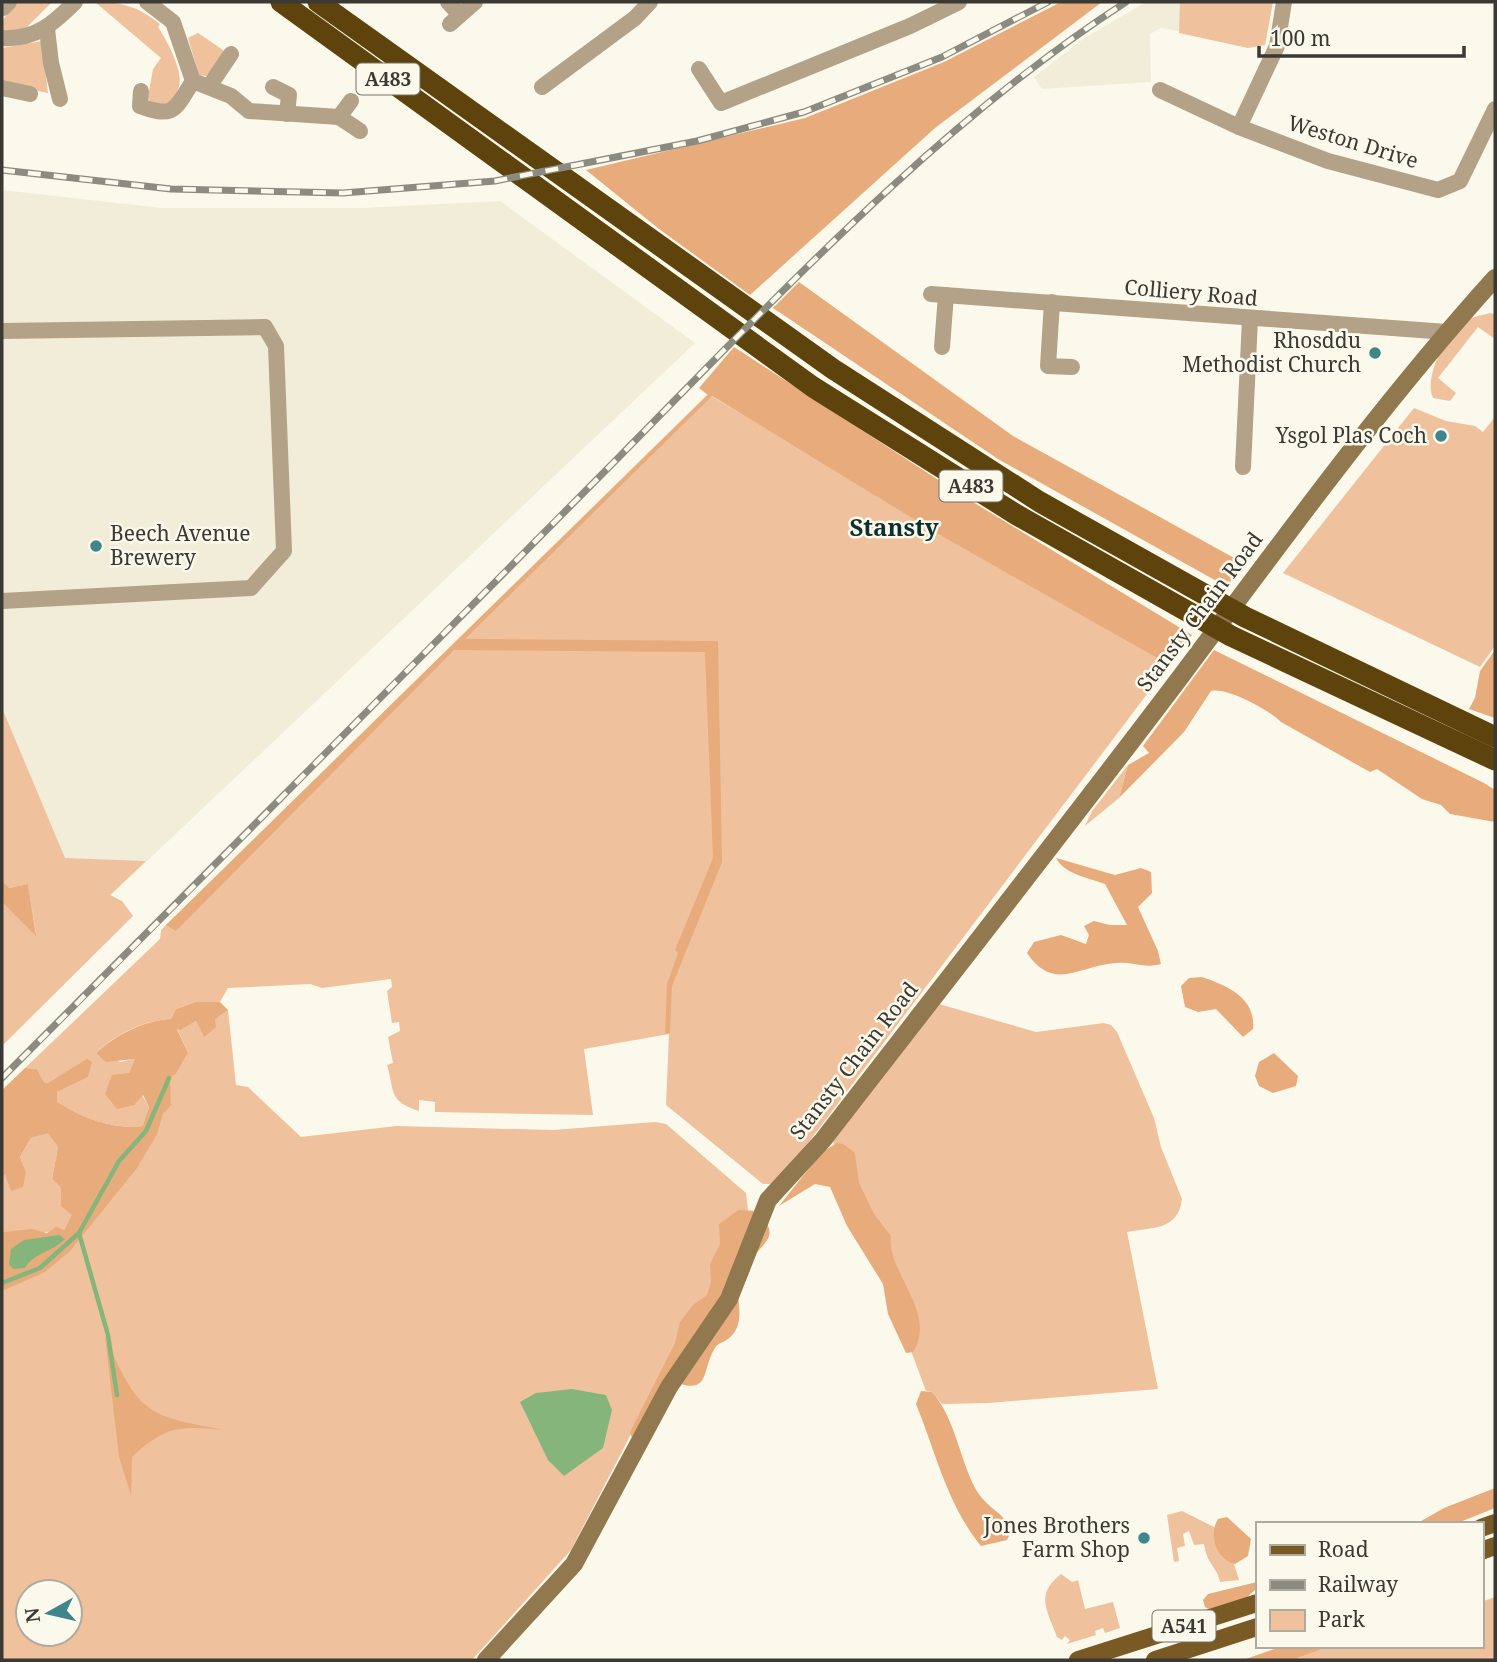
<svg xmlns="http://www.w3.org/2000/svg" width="1497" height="1662" font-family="'Noto Serif',serif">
	<rect width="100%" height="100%" fill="#fbf9eb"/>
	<g fill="#f1edd9">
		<path d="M1146,2h44l-2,31 -27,-5 -11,6 1,48 -109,7 -8,-12 49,-38z"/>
		<path d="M2,190l160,18h200l138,-7 195,142 -585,553 -68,45 -40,-39z"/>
	</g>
	<g fill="#f0c19d" fill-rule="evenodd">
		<path d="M16,2h36l-29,29 -21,3 1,-14z"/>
		<path d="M95,2c28,0 44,5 65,22l-2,3c9,14 29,49 19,64l2,2 -13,13 -15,-3 -3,-6 5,-28 8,-11z"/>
		<path d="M1180,2h93l-8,43 -17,3 -69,-15z"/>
		<path d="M198,33l25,17v6l-17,20 -7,-1 -11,-37z"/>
		<path d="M42,41l6,52 -46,-9v-36z"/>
		<path d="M1490,313l5,1v25l-17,-12 -40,51 18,15 -6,8 -17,-3c-10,-23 15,-67 35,-78 7,-4 15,-5 22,-7z"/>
		<path d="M708,394l290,173 171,98 -392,519h-14l-97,-79 3,-71 -85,15 9,66 -158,-3v-10l-16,-2v11c-31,-10 -24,-19 -32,-46l6,-2 -5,-26 12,-6 -1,-9 -7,1 -5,-32 5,-4 -1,-8 -69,9 -12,-4 -82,4 -8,14h-24l-20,7 -5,10c-27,1 -55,15 -75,34l25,9 15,-4 -7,15 20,34 -5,19c-30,4 -62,-8 -88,-24l1,-10 30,-15 -39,6 -4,-1 -7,-13 -12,-1 135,-129 1,-9z"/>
		<path d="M1414,408l32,13 29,5 8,6 12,-15v229l-15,21 -197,-94z"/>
		<path d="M2,708l63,150 81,3 -36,34 12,6 11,15 -131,130v-144l34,32 -8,-50 -19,4 -7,-8z"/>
		<path d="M1128,765l-9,33 -34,28 7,-15z"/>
		<path d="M939,1004l97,28 68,-9 7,2 6,7 37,86 7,29 21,52c-4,32 -30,28 -55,33l31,157 -169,14 -47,1 -10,-12 -6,-1 -94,-252z"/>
		<path d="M228,1010l8,75 12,2 53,50 95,-11 157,4 102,-8 11,2 80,69 2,17 -11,40 -78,130 -88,170 -99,110h-470v-377l38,-15 106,-137 23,-53 7,-4 12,-21 -11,-25 4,2 15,-9 8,15 11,-16zM28,1592h42v42h-42z"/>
		<path d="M48,1132l10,15 -6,32 9,9 12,26 -9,16c-20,4 -41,1 -62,2v-53l3,-6 21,-1 -6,-15 11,-19z"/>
		<path d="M1182,1511l42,21 15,48 -19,2c-3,-16 -13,-17 -16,-38l-10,1 -5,-14 -6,3 2,12 -8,2 2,13 -5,1 -7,-47z"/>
		<path d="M1061,1574l11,8 6,-2 7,29 28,-7 7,26 -15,5 -2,-5 -8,3 1,4 -29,9 3,-4 -5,-4 -3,4 -5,-3c-9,-26 -23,-42 4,-63z"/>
		<path d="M1495,1597v63h-203l39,-14h150v-44z"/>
	</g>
	<g fill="#e8ab7b">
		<path d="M1061,2h41l-167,126 -185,167 -91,-66 -73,-59 219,-52 139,-56z"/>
		<path d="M799,282l214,154 223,123 -7,29 -231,-129 -225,-151z"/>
		<path d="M734,347l229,149 229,139 -23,30 -234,-133 -223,-136 -247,243 253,2 4,221 -50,124 -2,47 -5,1 2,-50 11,-31 -3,-3 38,-92 -8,-206 -251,-2 -278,281 -10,-6 542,-530 -9,-7z"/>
		<path d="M1214,650l270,133 11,7v32l-45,-8 -9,-9 -19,-6 -45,-30 -7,3 -89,-50c-12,-12 -54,-35 -70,-31l-27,41 -65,66 9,-33 21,-12 -6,-7z"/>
		<path d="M1495,650v68l-26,-9 6,-11 5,-27z"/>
		<path d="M1056,858l59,17 26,-7 10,4 1,21 -14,14 20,44 3,13c-17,5 -28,-3 -44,-1 -38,2 -63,30 -90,-10l7,-11 27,-7 25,9 3,-9 -5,-9 10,-5 16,4h17l-22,-41c-16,-6 -41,-10 -49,-26z"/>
		<path d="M2,880l7,8 19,-4 8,52 -34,-34z"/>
		<path d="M1202,977c26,9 54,21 51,52l-10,8 -27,-28 -18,3 -13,-5 -4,-21 8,-8z"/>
		<path d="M196,1002h24l8,8 -13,10 1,7 -12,10 -8,-16 -15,9 -4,-1 11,24 -12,21 -6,4 1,27 -8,9 -6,20 -20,34 -67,83 -25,21 -43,19v-59l30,-3 15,4 9,-6 8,3 8,-15 -11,-9v-18l-9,-9 6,-32 -10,-14 -17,5 -11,19 6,15 -3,15 -12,4 -6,-17 -3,5v-89l23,-22 12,1 7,13 4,1 39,-24 5,3 -4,15 -31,15v10c25,16 57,28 86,24l6,-19 -6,-12 -9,10 -17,4 -12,-15 7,-19 17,-2 6,-14 -29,3 -10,-9c20,-18 48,-33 75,-34l5,-10z"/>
		<path d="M1274,1053l24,23 -2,10 -23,7 -14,-7 -4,-10 4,-14z"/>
		<path d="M837,1143l6,1 12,9 4,30 15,31 17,22c-5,36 47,76 22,116l-7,1 -18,-39 -5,-30 -36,-58 -17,-39 -15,-3 -36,22 43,-54z"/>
		<path d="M738,1210l20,1c21,25 10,28 -7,48l-1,12 -13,21c3,16 6,36 -9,47 -5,4 -9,3 -13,9 -15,25 -3,49 -46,32l-36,61 -3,-9 45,-89 5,-21 13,-17 14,-10 4,-13 -1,-18 10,-20 -1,-20z"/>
		<path d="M105,1336c33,76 39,80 121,94 -45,-4 -60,-5 -94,27l-1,38 -12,-38z"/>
		<path d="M921,1391l11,1c23,26 27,65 43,96 9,17 23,22 34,36l2,8 -4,8 -26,6c-34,-42 -45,-93 -65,-142z"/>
		<path d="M1495,1488v20l-40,16h-39l28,-16z"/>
		<path d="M1227,1517l24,22 -3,17 -13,8c-19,-5 -27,-29 -17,-45z"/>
		<path d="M1257,1582v6l-14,13 -29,11 -9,-5 -2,-7 5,-6z"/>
		<path d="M1283,1646h48l-39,14h-49z"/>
	</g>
	<g fill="#86b57c">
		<path d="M59,1235l6,4c-13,13 -30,13 -40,29l-12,1 -4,-5 2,-15 13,-9z"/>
		<path d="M572,1389l34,6 6,15 -9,38 -39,28 -16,-16 -28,-58 16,-9z"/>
	</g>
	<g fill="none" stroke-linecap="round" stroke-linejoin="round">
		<g stroke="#86b57c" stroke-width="4.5">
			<path d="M79,1233l29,102 9,60"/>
			<path d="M2,1283l38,-15 39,-35 40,-72 27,-30 23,-53"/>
		</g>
		<g stroke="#b3a287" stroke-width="16">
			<path d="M147,2l26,20 20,59 38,15 18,15 90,6 12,-16"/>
			<path d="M448,2l12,13"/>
			<path d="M3,8l6,-6"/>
			<path d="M450,24l25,-22"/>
			<path d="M47,29l4,34 9,36"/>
			<path d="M2,38c33,2 51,-14 73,-36"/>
			<path d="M699,69l22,34 189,-77 49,-24"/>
			<path d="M210,85l21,-31"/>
			<path d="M273,87l16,8 -2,19"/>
			<path d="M542,87l93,-69 15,-16"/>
			<path d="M2,88l28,6"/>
			<path d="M1160,90l79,37 89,34 110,29 22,-9 35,-72"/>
			<path d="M141,91l-1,15c35,13 35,3 53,-25"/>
			<path d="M339,117l21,14"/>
			<path d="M1239,127l38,-81 7,-44"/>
			<path d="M931,294l516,38"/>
			<path d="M1052,302l-4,64 24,1"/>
			<path d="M2,331l263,-4 11,19 8,205 -33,37 -249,13"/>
			<path d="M942,347l4,-52"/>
			<path d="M1243,467l7,-148"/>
		</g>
		<path stroke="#91784f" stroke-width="18" d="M486,1660l88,-96 95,-177 60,-88 39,-99 55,-60c120,-155 241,-309 359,-465 101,-135 200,-272 313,-397"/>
		<g stroke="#795a24" stroke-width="18">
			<path d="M1481,1528l14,-5"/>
			<path d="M1481,1551l14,-5"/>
			<path d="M1078,1660l179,-57"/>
			<path d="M1155,1660l102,-33"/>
		</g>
		<g stroke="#5e430d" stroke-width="21">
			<path d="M281,2l532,385 204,128 214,121 264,124"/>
			<path d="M318,2l515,367 207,133 205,115 250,120"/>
		</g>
		<g stroke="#8c8b82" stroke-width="7">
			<g id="rail">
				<path d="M2,170l169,19 172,4 152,-12 202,-40 107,-29 138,-55 106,-55"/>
				<path d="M2,1078c207,-206 412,-415 618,-622 159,-161 316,-331 506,-454"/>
			</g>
		</g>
		<use href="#rail" stroke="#fbf9eb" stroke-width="4.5" stroke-dasharray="13" stroke-linecap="butt"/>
	</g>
	<g fill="#3e868b" stroke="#fbf9eb" stroke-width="2.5">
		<circle cx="1375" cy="353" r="7"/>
		<circle cx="1441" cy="436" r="7"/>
		<circle cx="96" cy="546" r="7"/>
		<circle cx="1144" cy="1538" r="7"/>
	</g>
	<g text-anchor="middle" stroke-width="5" stroke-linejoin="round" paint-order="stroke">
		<g fill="#fbf9eb" stroke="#74736a" stroke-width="2">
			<rect x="356.5" y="63.5" width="63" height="31" rx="5"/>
			<rect x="939.5" y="470.5" width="63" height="31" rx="5"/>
			<rect x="1152.5" y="1610.5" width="63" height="31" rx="5"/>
		</g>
		<g font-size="19" font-weight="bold" fill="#3a3933">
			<text x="388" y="86">A483</text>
			<text x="971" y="493">A483</text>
			<text x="1184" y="1633">A541</text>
		</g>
		<g font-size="21" fill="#3a3933" stroke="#fbf9eb">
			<text transform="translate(1353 142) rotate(17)" y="7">Weston Drive</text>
			<text transform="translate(1191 293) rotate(5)" y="7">Colliery Road</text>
			<text transform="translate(1200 612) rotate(-53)" y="7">Stansty Chain Road</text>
			<text transform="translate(854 1061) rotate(-52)" y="7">Stansty Chain Road</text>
		</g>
		<g font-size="21" fill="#3a3933" stroke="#fbf9eb" text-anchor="end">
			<text x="1361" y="348">Rhosddu<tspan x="1361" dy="24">Methodist Church</tspan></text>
			<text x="1427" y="443">Ysgol Plas Coch</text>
			<text x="110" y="541" text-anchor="start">Beech Avenue<tspan x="110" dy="24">Brewery</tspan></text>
			<text x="1130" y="1533">Jones Brothers<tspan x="1130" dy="24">Farm Shop</tspan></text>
		</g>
		<g font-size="24" font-weight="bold" fill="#0c3032" stroke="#fbf9eb">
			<text x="894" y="536">Stansty</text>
		</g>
	</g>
	<rect width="1497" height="1662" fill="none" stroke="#3a3933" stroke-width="7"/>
	<rect x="1256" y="1522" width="228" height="126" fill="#fbf9eb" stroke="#aeaca1" stroke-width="2"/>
	<rect x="1270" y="1545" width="35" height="10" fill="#795a24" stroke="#aeaca1" stroke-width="2"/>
	<text x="1318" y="1557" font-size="21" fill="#3a3933">Road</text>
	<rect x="1270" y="1580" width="35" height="10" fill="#8c8b82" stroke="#aeaca1" stroke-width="2"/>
	<text x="1318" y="1592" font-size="21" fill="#3a3933">Railway</text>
	<rect x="1270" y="1610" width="35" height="21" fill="#f0c19d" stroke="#aeaca1" stroke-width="2"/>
	<text x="1318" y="1627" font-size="21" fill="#3a3933">Park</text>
	<g transform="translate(49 1613) rotate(262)"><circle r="33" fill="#fbf9eb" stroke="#aeaca1" stroke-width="2"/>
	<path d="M0-5L12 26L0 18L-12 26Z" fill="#3e868b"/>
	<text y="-10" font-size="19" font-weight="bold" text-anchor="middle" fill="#3a3933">N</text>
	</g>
	<path d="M1259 46v10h205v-10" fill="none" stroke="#3a3933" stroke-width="3.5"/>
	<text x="1270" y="46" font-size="21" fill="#3a3933" stroke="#fbf9eb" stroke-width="5" paint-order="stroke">100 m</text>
</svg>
